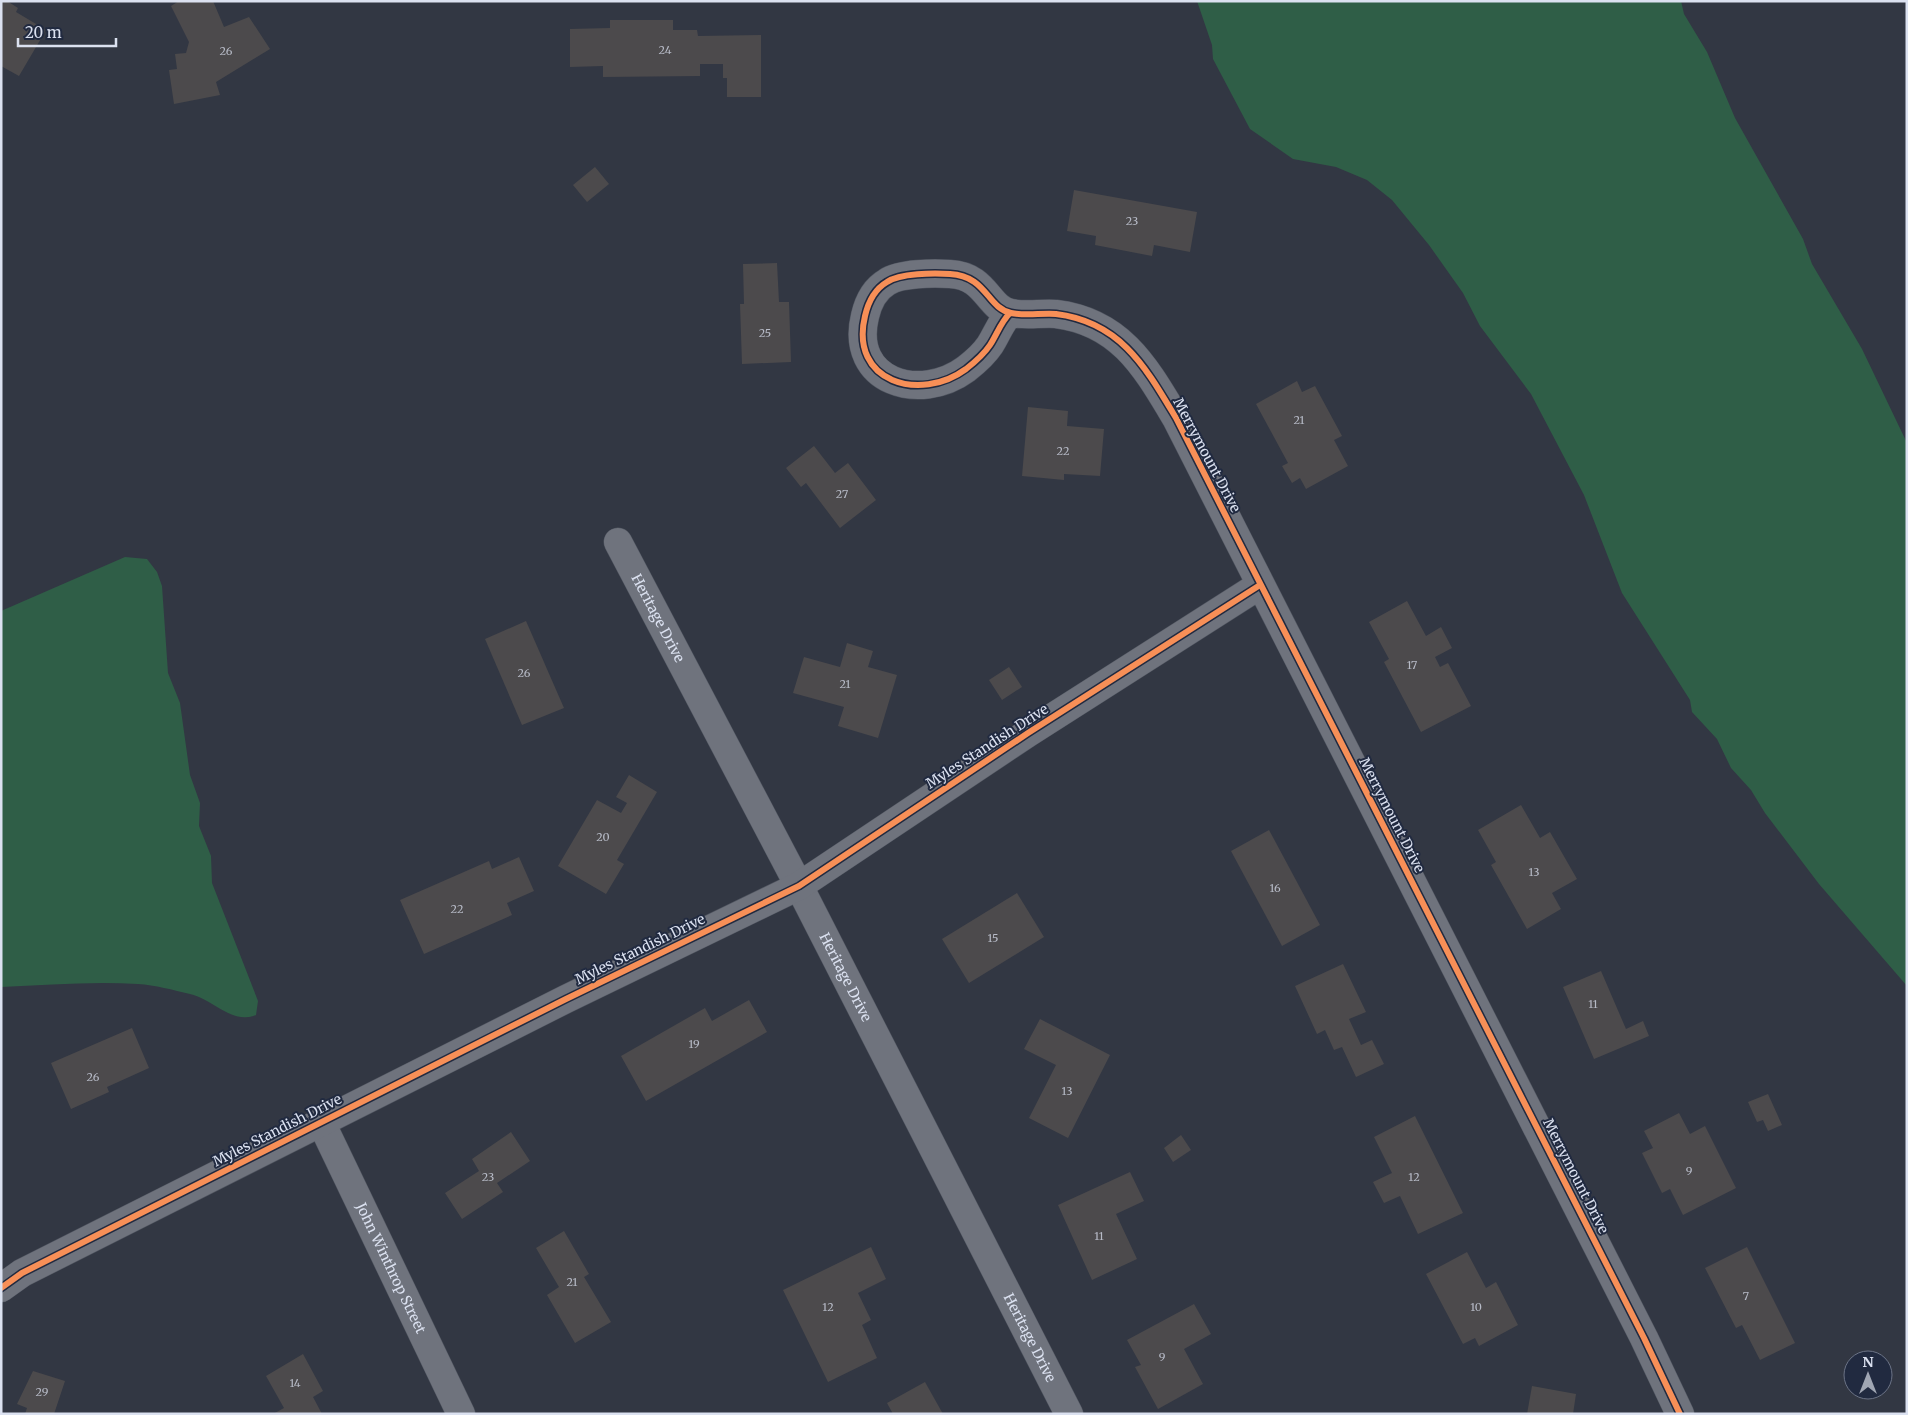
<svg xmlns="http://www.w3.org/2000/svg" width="1908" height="1415" font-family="Merriweather,serif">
	<rect width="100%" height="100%" fill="#323743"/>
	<g fill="#2f5e47">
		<path d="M1197,1h484l3,13 23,38 28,66 68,121 9,25 50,85 45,94v543l-88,-102 -54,-71 -14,-23 -20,-22 -14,-29 -25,-27 -2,-12 -68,-107 -38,-98 -53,-101 -51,-68 -17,-33 -34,-48 -37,-45 -25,-20 -31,-13 -43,-8 -43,-30 -37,-70 -1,-14z"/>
		<path d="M125,557l22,2 10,13 5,14 6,87 12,30 10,72 10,28 -1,23 12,30 1,27 46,118 -2,14c-24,10 -43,-16 -66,-21 -17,-4 -35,-9 -52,-10 -45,-3 -91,1 -137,3v-376z"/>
	</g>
	<g fill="#4c4a4c">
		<path d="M1,1h6l11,7 -2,4 30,18 -27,46 -18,-10z"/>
		<path d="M179,1h34l11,26 25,-10 21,32 -54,33 4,13 -46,9 -5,-34 8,-1 -2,-15 11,-1 3,-11 -18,-36z"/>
		<path d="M610,20h63v10h24l1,6 63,-1v62h-34v-19h-4v-14h-23v12l-97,1v-11l-33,1v-38l40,-1z"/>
		<path d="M595,167l14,17 -22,18 -14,-17z"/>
		<path d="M1074,190l123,22 -7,40 -36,-7 -2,11 -57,-11 1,-9 -29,-5z"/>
		<path d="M777,263l2,39h10l2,60 -49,2 -2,-60h4l-1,-40z"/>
		<path d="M1297,381l5,11 13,-6 27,50 -8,4 14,26 -42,23 -6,-11 -8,5 -10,-17 6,-3 -32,-59z"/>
		<path d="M1028,407l40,4 -1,15 37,3 -4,47 -36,-2v6l-42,-4z"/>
		<path d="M814,446l21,27 13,-10 28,37 -36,28 -34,-45 -5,4 -15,-19z"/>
		<path d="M1407,601l19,35 15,-9 11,21 -17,9 5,10 8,-4 23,43 -50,26 -37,-70 5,-3 -20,-37z"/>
		<path d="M526,621l38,87 -42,17 -37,-86z"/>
		<path d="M847,643l26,8 -5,16 29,8 -19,63 -40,-12 6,-19 -51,-14 11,-36 36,10z"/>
		<path d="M1009,667l13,20 -20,13 -13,-20z"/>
		<path d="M629,775l28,17 -40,68 7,4 -18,30 -48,-28 39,-66 24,13 6,-10 -11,-6z"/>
		<path d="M1521,805l19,33 10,-6 27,47 -25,14 9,16 -34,20 -36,-64 5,-3 -18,-32z"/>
		<path d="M1269,830l51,95 -38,21 -51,-95z"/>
		<path d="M519,857l15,34 -27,12 5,12 -88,39 -24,-54 89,-39 3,8z"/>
		<path d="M1017,893l27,44 -75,46 -27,-44z"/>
		<path d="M1343,964l23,48 -17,7 12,26 11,-5 12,24 -28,13 -14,-30 -8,3 -9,-20 -8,4 -22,-48z"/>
		<path d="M1601,971l25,58 17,-8 6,15 -55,23 -31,-72z"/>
		<path d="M749,1000l18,32 -121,69 -25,-45 84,-48 7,13z"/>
		<path d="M1040,1019l70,36 -42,83 -39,-20 27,-53 -32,-16z"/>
		<path d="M132,1028l17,40 -42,19 2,5 -38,17 -20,-46z"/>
		<path d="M1768,1094l14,31 -14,6 -5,-11 -6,2 -9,-20z"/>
		<path d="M1679,1113l11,21 15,-8 31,62 -53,27 -13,-26 -8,4 -20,-40 11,-5 -9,-17z"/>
		<path d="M1415,1116l48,97 -45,21 -18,-38 -16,7 -11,-21 19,-9 -18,-36z"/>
		<path d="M511,1132l19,29 -33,22 6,9 -41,27 -17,-26 34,-22 -7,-12z"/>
		<path d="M1181,1135l10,15 -18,12 -9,-14z"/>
		<path d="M1130,1172l14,29 -28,13 21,45 -45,21 -34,-75z"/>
		<path d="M564,1231l25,43 -5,3 27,45 -36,21 -28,-48 12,-8 -23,-39z"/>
		<path d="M871,1247l15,32 -28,14 13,27 -9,5 15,33 -49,24 -45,-92z"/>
		<path d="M1747,1247l48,96 -35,17 -18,-35 -6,3 -31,-60z"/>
		<path d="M1467,1252l19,36 10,-6 22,43 -39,21 -4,-8 -12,6 -37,-70z"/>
		<path d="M1194,1304l17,30 -27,15 19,35 -45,25 -23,-42 6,-2 -14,-25z"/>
		<path d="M303,1354l20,37 -10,6 9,17h-49l11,-6 -18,-32z"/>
		<path d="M33,1371l32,10 -11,33h-29l2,-6 -10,-4z"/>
		<path d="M925,1382l18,32h-50l-6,-11z"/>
		<path d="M1532,1386l44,8 -3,20h-46z"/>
	</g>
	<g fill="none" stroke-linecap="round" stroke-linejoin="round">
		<g stroke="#515661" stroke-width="29">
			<g id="minor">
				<path d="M1010,313c-9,9 -13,21 -20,32 -6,9 -15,17 -24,24 -46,34 -117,13 -101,-53 3,-13 10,-27 22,-34 13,-9 47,-9 63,-8 37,2 37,34 61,39 14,3 30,0 45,1 65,8 90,54 120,104l468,920 36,76"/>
				<path id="s1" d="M618,542l181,344 270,528"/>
				<path id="s2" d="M321,1122l140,292"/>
				<path d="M1,1288l21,-15 544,-274 233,-113 229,-153 232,-148"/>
			</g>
		</g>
		<use href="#minor" stroke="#6f737d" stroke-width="28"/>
		<g stroke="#212a40" stroke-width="9">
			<g id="cycleway">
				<path d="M1010,313c-9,9 -13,21 -20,32 -6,9 -15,17 -24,24 -46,34 -117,13 -101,-53 3,-13 10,-27 22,-34 13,-9 47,-9 63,-8 37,2 37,34 61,39 14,3 30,0 45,1 65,8 90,54 120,104l468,920 36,76"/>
				<path d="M1,1288l21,-15 544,-274 233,-113 229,-153 232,-148"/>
			</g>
		</g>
		<use href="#cycleway" stroke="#f78f57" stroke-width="6"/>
	</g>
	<g text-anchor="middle" stroke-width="4" stroke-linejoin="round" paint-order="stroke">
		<g font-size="11" fill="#b7bbc7">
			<text x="665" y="54">24</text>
			<text x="226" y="55">26</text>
			<text x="1132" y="225">23</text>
			<text x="765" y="337">25</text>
			<text x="1299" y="424">21</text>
			<text x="1063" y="455">22</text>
			<text x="842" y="498">27</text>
			<text x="1412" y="669">17</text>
			<text x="524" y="677">26</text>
			<text x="845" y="688">21</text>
			<text x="603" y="841">20</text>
			<text x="1534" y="876">13</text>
			<text x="1275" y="892">16</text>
			<text x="457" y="913">22</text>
			<text x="993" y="942">15</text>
			<text x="1593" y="1008">11</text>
			<text x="694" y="1048">19</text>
			<text x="93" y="1081">26</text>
			<text x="1067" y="1095">13</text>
			<text x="1689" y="1175">9</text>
			<text x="488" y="1181">23</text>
			<text x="1414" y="1181">12</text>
			<text x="1099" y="1240">11</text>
			<text x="572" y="1286">21</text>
			<text x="1746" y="1300">7</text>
			<text x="828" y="1311">12</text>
			<text x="1476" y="1311">10</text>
			<text x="1162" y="1361">9</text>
			<text x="295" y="1387">14</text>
			<text x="42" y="1396">29</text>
		</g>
		<g font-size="14" fill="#dbe1f0" stroke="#212a40">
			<text transform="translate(1207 455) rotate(62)" y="5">Merrymount Drive</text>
			<text dy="5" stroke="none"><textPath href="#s1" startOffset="86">Heritage Drive</textPath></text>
			<text transform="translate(987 746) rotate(-33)" y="5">Myles Standish Drive</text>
			<text transform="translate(1392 815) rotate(63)" y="5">Merrymount Drive</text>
			<text transform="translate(640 949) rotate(-26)" y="5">Myles Standish Drive</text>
			<text dy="5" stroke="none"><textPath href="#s1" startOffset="491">Heritage Drive</textPath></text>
			<text transform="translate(277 1130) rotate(-27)" y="5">Myles Standish Drive</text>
			<text transform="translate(1576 1176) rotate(63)" y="5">Merrymount Drive</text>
			<text dy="5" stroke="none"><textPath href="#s2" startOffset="162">John Winthrop Street</textPath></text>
			<text dy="5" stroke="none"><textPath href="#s1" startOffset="896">Heritage Drive</textPath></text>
		</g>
	</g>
	<rect width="1908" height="1415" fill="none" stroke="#dbe1f0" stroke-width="5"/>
	<g transform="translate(1868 1375)"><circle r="24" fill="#212a40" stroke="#6b7386"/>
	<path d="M0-4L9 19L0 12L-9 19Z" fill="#a0a6b3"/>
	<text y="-8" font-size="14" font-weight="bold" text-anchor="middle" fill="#dbe1f0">N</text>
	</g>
	<path d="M18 38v8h98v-8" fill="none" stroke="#dbe1f0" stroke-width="2.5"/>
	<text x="25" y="38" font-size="15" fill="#dbe1f0" stroke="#212a40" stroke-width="4" paint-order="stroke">20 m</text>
</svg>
